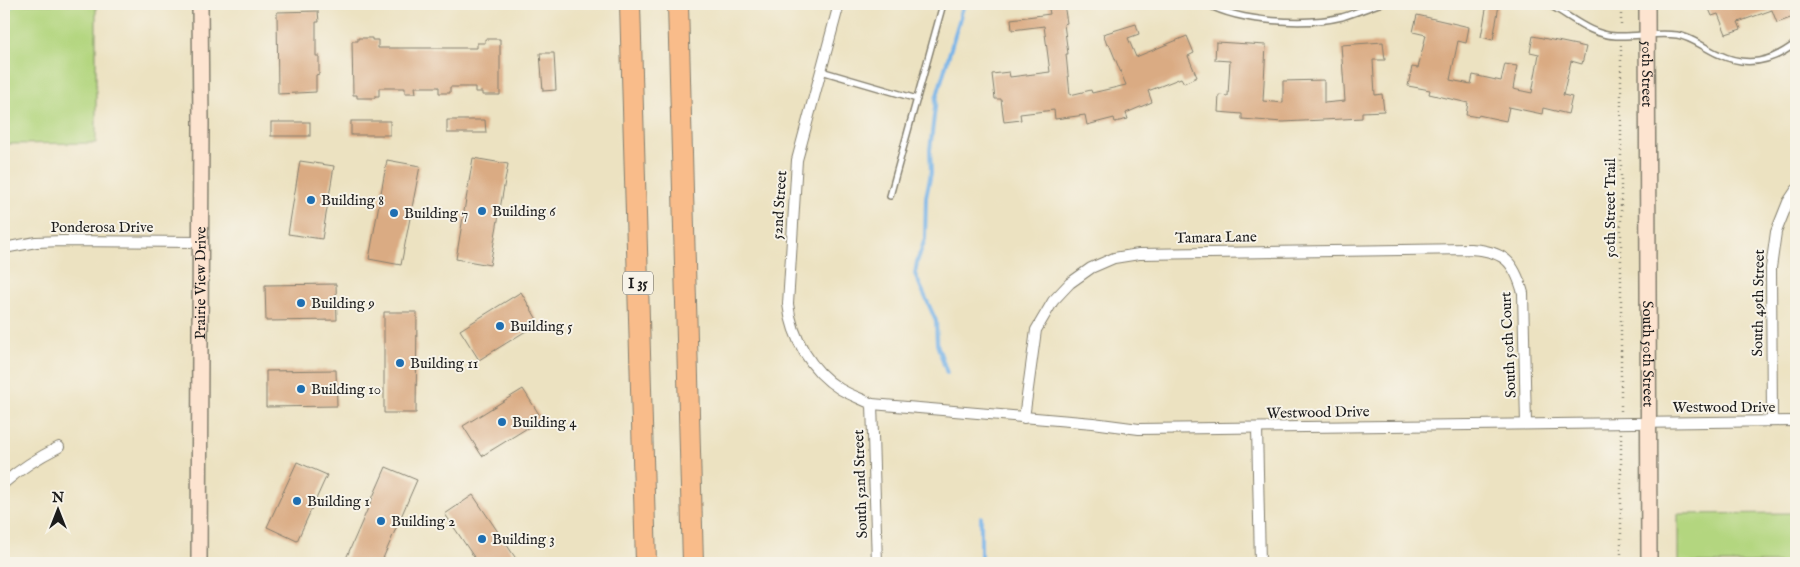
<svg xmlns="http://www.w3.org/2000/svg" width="1800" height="567" font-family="'IM FELL English',serif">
	<rect width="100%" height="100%" fill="#f7f3e8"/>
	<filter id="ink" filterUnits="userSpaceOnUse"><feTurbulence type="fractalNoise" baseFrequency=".02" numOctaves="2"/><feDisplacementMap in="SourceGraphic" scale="10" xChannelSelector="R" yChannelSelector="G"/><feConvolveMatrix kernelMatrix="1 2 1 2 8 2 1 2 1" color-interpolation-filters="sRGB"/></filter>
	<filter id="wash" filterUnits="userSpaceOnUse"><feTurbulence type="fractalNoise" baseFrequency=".0096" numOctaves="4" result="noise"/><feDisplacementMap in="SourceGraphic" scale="20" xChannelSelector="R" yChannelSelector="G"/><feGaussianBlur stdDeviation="1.12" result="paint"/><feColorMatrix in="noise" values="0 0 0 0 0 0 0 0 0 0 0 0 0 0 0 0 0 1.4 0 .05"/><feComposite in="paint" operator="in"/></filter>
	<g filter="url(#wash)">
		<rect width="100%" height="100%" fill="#ece2c1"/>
		<g fill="#b3d67f" stroke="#68794e">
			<path d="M4,4h92v139l-92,1z"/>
			<path d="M1796,513v50h-118v-49z"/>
		</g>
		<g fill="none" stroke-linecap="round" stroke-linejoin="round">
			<g stroke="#76b3e8" stroke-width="4">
				<path d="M4,10l10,-6"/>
				<path d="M947,373l-10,-29 -1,-23 -21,-47 2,-12 8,-23 1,-42 5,-24 -1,-23 6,-51 28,-95"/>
				<path d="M981,563v-46"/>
			</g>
		</g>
		<g id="blocks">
			<g fill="#daab83">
				<path d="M1048,4h16l3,19 -3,1 4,30h-2l4,41 21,-5 1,3 34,-8 -17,-41 -2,1 -4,-11 33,-10 3,10 -11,4 8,19 51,-21 7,17 -6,3 9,21 -13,6 -3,-5 -33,13 4,11 -26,11 2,6 -13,3 -1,-4 -27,7 -2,-10 -30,4 -1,-9 -34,4 1,6 -17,2 -3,-23h-6l-3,-25 17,-2 1,5 40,-5 -6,-46 -32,4 -1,-11 39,-5z"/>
				<path d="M1487,4l12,1 -6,35 -12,-3z"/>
				<path d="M1707,4h81l5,13 -16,6 -5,-13 -34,12 3,7 -15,5 -8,-20 -6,2z"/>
				<path d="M318,11l1,11h-3v34h3v18l-3,1v17l-38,2 -1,-82z"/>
				<path d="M1417,15l52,12 -3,16 -8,-2 -8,39 21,4 2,-9 28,6 4,-17 12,2 -4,23 19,4 7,-39 -9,-2 3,-16 53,11 -4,17 -11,-3 -8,34 9,2 -4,17 -25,-6 -1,6 -33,-7 -3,14 -28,-6v2l-12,-2 2,-12 -39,-9 1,-4 -22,-4 4,-19 6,1 8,-33 -13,-3z"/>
				<path d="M358,38h14v2h6v8h99v-5h8v-4h15v56h-18v-3h-7v-5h-25v6h-11v-6h-24l1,6h-11v-5h-26v8h-4v2h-18v-3h-4l-1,-54h6z"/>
				<path d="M1216,42l50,3 -3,56 20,2v-22l41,-1v23l21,-2 -4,-56 42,-3 2,18h-12l2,35 7,-1 2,17 -22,1v6l-79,4 -41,-3v-5l-24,-2 1,-17 9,1 2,-35 -15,-1z"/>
				<path d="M540,53h14l2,37 -13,1z"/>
				<path d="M447,120h38l1,13h-39z"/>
				<rect x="351" y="121" width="39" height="14"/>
				<rect x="271" y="122" width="39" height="14"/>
				<path d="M473,158l35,6 -18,101 -34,-6z"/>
				<path d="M387,160l33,6 -19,99 -32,-6z"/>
				<path d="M300,161l34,5 -12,73 -34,-5z"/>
				<path d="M336,284l1,36 -71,1 -1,-36z"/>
				<path d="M521,292l18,31 -60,37 -19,-30z"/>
				<path d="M384,312h33l-1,101h-32z"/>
				<path d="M336,370l1,36 -71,1v-36z"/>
				<path d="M523,389l19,30 -60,37 -19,-30z"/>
				<path d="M297,462l30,13 -30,66 -30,-14z"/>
				<path d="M386,467l31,13 -36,83h-37z"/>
				<path d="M473,495l46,68h-41l-33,-49z"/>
			</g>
		</g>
	</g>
	<g filter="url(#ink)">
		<use href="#blocks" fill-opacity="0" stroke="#847f6e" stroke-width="1"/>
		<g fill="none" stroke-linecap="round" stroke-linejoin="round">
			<g stroke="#847f6e" stroke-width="8">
				<g id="lane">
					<path d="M1207,4c33,18 98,22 135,13 13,-4 25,-9 37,-13"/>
					<path d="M1547,4c23,11 42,31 69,32 20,1 41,-4 61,-1 15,2 27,13 41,19 29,14 54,8 78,-11"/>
					<path d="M821,71l96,28"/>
					<path d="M890,196l53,-192"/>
				</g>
			</g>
			<g stroke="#847f6e" stroke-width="12">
				<g id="street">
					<path d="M839,4l-42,156 -9,144c4,34 23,67 52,85 10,6 22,10 32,15l221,19 46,6 657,-8"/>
					<path d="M4,248l32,-6 26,-1 138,1"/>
					<path d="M872,404l5,159"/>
					<path d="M1024,418l12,-88 17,-29 17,-18 21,-15 23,-10 25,-4 331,-5c34,2 44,12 53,44l3,131"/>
					<path d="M1772,421l-1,-153 5,-36 12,-30 8,-12"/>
					<path d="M1257,428l3,135"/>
					<path d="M4,483c17,-15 35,-26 55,-36"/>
				</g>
			</g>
			<g stroke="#847f6e" stroke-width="18">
				<g id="secondary">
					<path id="s1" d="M1647,4l2,559"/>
					<path id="s2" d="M199,563l2,-439 -1,-120"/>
				</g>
			</g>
			<g stroke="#847f6e" stroke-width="22">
				<g id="highway">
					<path d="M630,4l16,559"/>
					<path d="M678,4l15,559"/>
				</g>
			</g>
			<g stroke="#847f6e" stroke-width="2.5" stroke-dasharray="1 4" stroke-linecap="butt">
				<path d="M1621,4v23"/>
				<path d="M1621,45v367"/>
				<path d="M1621,433v130"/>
				<path d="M1795,563l1,-6"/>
			</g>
			<use href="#lane" stroke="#fff" stroke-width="5"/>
			<use href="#street" stroke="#fff" stroke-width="10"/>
			<use href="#secondary" stroke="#fde4d0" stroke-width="15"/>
			<use href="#highway" stroke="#f9bc8a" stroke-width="20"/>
		</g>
	</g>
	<g fill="#1f6fb2" stroke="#f7f3e8" stroke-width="2">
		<circle cx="311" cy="200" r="5"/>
		<circle cx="482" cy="211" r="5"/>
		<circle cx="394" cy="213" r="5"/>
		<circle cx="301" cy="303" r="5"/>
		<circle cx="500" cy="326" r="5"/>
		<circle cx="400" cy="363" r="5"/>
		<circle cx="301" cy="389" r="5"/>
		<circle cx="502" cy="422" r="5"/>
		<circle cx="297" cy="501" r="5"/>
		<circle cx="381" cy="521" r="5"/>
		<circle cx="482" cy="539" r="5"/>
	</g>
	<g text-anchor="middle" stroke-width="4" stroke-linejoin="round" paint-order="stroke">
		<rect fill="#f7f3e8" stroke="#5e5c59" stroke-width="1" x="623" y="271.5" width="30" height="23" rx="4"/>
		<g font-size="14" font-weight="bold" fill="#1c1c1c">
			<text x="638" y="288">I 35</text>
		</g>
		<g font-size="15" fill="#1c1c1c" stroke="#f7f3e8">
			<text dy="5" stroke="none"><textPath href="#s1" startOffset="70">50th Street</textPath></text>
			<text transform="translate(779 205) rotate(-86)" y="5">52nd Street</text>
			<text transform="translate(1610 208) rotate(-90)" y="5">50th Street Trail</text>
			<text x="102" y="232">Ponderosa Drive</text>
			<text transform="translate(1216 237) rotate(-1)" y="5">Tamara Lane</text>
			<text dy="5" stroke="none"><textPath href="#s2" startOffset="280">Prairie View Drive</textPath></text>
			<text transform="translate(1758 303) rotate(-89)" y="5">South 49th Street</text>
			<text transform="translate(1508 345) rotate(-93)" y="5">South 50th Court</text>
			<text dy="5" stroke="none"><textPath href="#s1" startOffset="350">South 50th Street</textPath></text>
			<text x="1724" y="412">Westwood Drive</text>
			<text transform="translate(1318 412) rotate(-1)" y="5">Westwood Drive</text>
			<text transform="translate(860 484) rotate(-92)" y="5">South 52nd Street</text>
		</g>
		<g font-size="15" fill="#1c1c1c" stroke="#f7f3e8" text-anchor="start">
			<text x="321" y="205">Building 8</text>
			<text x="492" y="216">Building 6</text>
			<text x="404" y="218">Building 7</text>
			<text x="311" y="308">Building 9</text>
			<text x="510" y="331">Building 5</text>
			<text x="410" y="368">Building 11</text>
			<text x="311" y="394">Building 10</text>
			<text x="512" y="427">Building 4</text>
			<text x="307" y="506">Building 1</text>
			<text x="391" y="526">Building 2</text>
			<text x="492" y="544">Building 3</text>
		</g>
	</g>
	<rect width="1800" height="567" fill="none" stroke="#f7f3e8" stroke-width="20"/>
	<g transform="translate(58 510)" stroke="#f7f3e8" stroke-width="4" paint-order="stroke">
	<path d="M0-4L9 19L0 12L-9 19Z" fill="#1c1c1c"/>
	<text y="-8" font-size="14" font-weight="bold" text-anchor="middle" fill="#1c1c1c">N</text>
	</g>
</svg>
